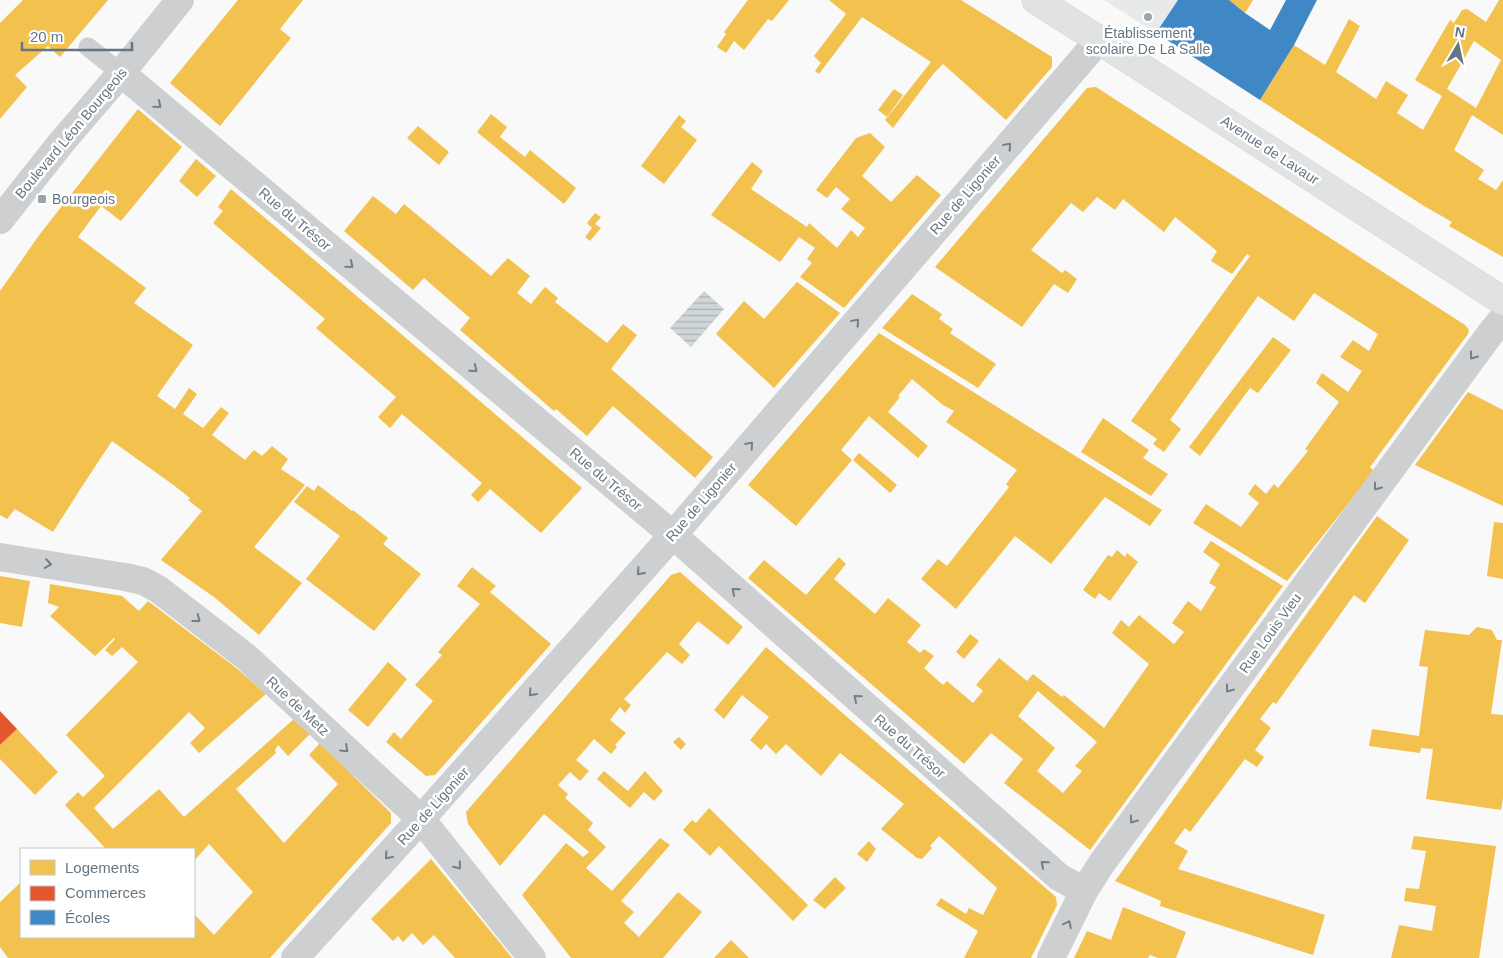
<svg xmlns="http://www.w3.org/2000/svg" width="1503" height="958" font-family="Arial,sans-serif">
	<defs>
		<pattern id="water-rules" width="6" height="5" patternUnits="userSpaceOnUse" patternTransform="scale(1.25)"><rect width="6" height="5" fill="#ced6d9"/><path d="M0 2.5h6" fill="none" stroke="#abb2b5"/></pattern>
	</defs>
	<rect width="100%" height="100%" fill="#f9f9f9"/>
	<path fill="#e8e9e9" d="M1104,0h74l-22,33z"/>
	<path fill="url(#water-rules)" d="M704,291l20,18 -33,38 -21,-19z"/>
	<g fill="#f2c14e" fill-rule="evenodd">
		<path d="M23,0h85l-48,57 -12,-11 -33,29 12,12 -27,32v-96z"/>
		<path d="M238,0h65l-23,29 11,9 -71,88 -50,-43z"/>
		<path d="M748,0h41l-17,21 -4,-2 -24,31 -10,-9 -8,12 -9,-6 9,-13 -2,-2z"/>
		<path d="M829,0h132l91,57v10l-46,53 -63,-56 -9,9 -41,55 -8,-8 46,-58 -69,-45 -43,57 -4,-3 6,-8 -7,-7 32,-42z"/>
		<path d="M1229,0h24l-8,13z"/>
		<path d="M1499,0h4v135l-31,-20 -18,35 30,20 -6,9 18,11 7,-10v77l-54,-31 3,-4 -28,-16 -164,-106 34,-55 31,20 24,-46 11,7 -24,46 40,27 10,-18 22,14 -11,18 26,17 19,-34 -27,-16 35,-60 4,3 8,-13 5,-1 19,13zM1474,41l27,19 -25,48 -29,-19z"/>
		<path d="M1096,87l369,238 4,5 -1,4 -98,133 4,4 -87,110 -94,-58 13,-19 35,23 18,-24 -11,-9 7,-10 11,10 8,-10 4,4 30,-37 -3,-2 34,-47 -23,-19 6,-10 26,19 14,-21 -22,-14 13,-17 16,11 9,-17 -64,-41 -20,28 -36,-25 -88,124 11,9 -17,23 -11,-8 4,-5 -26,-18 119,-165 -3,-2 -15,20 -21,-13 6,-10 -42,-34 -11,15 -41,-33 -8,11 -18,-13 -14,15 -12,-9 -40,47 31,23 3,-3 12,9 -9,14 -14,-9 -32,43 -87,-60 152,-179z"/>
		<path d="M894,89l9,6 -16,22 -9,-7z"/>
		<path d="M138,109l44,38 -61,74 -20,-15 -23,31 68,51 -12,15 59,42 -36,51 18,13 14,-21 8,6 -14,20 20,14 18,-21 8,6 -17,22 33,25 9,-10 8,6 10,-10 16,13 -7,10 24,16 -51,62 48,36 -43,52 -45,-38 -53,-37 41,-49 -14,-11 2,-2 -18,-14 -60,-43 -31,47 -28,44 -38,-23 -8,10 -7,-4v-224l40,-57z"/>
		<path d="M491,114l16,13 -7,10 25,20 5,-7 46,38 -12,16 -87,-72z"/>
		<path d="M679,115l7,6 -5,6 16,13 -33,44 -23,-18z"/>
		<path d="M418,126l31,26 -10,13 -32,-27z"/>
		<path d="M870,133l15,14 -23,29 29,26 26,-27 24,20 -97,113 -44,-31 12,-14 -5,-4 8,-11 -16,-11 -19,25 -69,-47 41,-53 11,9 -12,18 56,38 2,-4 28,25 14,-18 7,7 7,-9 -24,-19 9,-10 -14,-12 -9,11 -11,-8 40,-52z"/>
		<path d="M196,159l20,17 -19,21 -18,-16z"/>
		<path d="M231,189l351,299 -41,45 -51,-44 -12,13 -7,-7 11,-12 -80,-69 -12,14 -12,-11 18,-20 -80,-69 9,-9 -112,-96 10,-12 -5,-4z"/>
		<path d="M373,196l23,18 8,-10 87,72 17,-18 22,18 -13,17 14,11 14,-17 13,11 -3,4 52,41 16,-19 14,11 -26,34 102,88 -18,21 -82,-72 -26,30 -31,-27 -2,2 -94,-81 10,-12 -46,-40 -11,12 -69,-59z"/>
		<path d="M595,213l6,4 -6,7 6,4 -11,13 -5,-4 7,-9 -5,-5z"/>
		<path d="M797,282l43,31 -66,75 -58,-54 28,-33 20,18z"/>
		<path d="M912,294l30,20 -3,5 14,10 -3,4 46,31 -18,24 -96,-60z"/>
		<path d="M879,333l198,124 85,53 -12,16 -45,-29 -54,67 -36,-28 -59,73 -35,-30 17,-20 9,7 62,-79 -3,-3 11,-14 -71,-48 8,-11 -11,-6 -31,-26 -14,17 2,1 -12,15 40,34 -10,12 -49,-42 -28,34 11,10 -56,66 -48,-41z"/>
		<path d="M1273,337l18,13 -33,43 -8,-5 -50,68 -11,-9z"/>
		<path d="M1468,392l35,18v96l-88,-41z"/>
		<path d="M1103,418l46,32 -6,8 25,16 -17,22 -70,-44z"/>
		<path d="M859,453l38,32 -7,8 -37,-33z"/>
		<path d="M318,485l34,26 1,-1 35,28 -5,6 38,30 -47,57 -68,-52 34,-43 -46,-34 13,-16 7,5z"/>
		<path d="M1377,516l32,24 -44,63 -11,-8 -78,109 -3,-2 -13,17 11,9 -16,22 9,7 -7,10 -12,-8 -55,73 -5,-4 -11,15 14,8 -10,18 147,46 -12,40 -153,-49 1,-5 -46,-20z"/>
		<path d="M1494,522l9,1v56l-16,-3z"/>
		<path d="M1211,541l72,45 -193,264 -86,-67 19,-24 -32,-26 -27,31 -216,-186 16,-18 42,35 33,-38 7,7 -12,15 41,35 13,-16 33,27 -14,17 13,11 4,-4 10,7 -10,12 19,17 4,-4 26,22 10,-12 -7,-6 23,-27 28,23 6,-7 29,23 2,-2 40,33 45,-64 -37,-31 9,-13 8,7 10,-12 35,29 10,-12 -12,-9 16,-22 13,10 15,-24 -7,-4 11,-19 -17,-12zM1038,691l59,51 -22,24 7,5 -19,22 -26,-22 18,-23 -37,-32z"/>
		<path d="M1117,550l8,7 2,-4 11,9 -28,39 -11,-8 -4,6 -12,-9 25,-35 4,2z"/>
		<path d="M472,567l24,19 -6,6 61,52 -116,131 -9,1 -40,-34 8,-10 7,7 32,-38 -18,-16 27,-30 -4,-3 42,-48 -23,-18z"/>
		<path d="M680,572l63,55 -15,18 -30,-24 -19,23 11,11 -8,9 -15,-12 -43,47 7,6 -6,8 -5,-6 -10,13 16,13 -11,12 2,2 -6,7 -17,-15 -18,21 13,11 -9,10 -10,-9 -12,13 10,9 -3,4 28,25 -5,7 18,17 -20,21 26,23 48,-53 10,7 -49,56 13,11 -10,11 15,14 39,-45 24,20 -39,46h-92l-49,-63 44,-52 17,14 6,-5 -45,-38 -44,52 -32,-42 -2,-12 205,-237z"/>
		<path d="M0,576l30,5 -8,46 -22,-4z"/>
		<path d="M50,584l72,12 17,15 9,-10 87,66 31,27 -67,59 -9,-10 15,-15 -16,-16 -95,96 19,21 46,-40 25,28 111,-99 15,16 -22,22 -10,-11 -3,5 1,3 -40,36 48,54 54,-59 -29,-29 11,-12 71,70v10l-121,135h-262l-8,-11v-45l21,-20v55h173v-23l20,21 39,-43 -44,-48 -15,17v-12h-88l-41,-44 13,-13 5,5 22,-21 -39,-41 72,-73 -16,-15 -10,9 -7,-6 10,-11 -1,-1 -19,18 -45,-40 9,-9 -11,-4z"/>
		<path d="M1477,627l15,3 5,10h5l-11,74 12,1v83l-2,12 -75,-11 7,-50 -12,-1 -1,5 -51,-7 3,-17 47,7 9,-69 -9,-1 6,-36 44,5z"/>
		<path d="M970,634l9,7 -15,18 -8,-7z"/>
		<path d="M766,647l290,250 1,8 -26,53h-67l14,-27 -42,-26 5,-7 25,16 3,-6 14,7 14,-27 -58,-52 -9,10 2,2 -10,11 -5,-1 -36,-29 23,-25 -64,-51 -19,23 -35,-32 -10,10 -10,-10 -5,6 -11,-10 19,-23 -27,-22 -18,24 -10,-9z"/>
		<path d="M388,662l19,17 -39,48 -20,-17z"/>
		<path d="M17,729l41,43 -23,23 -35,-36v-14z"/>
		<path d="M679,737l7,7 -5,6 -8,-8z"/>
		<path d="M604,771l24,20 17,-20 18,20 -9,10 -10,-9 -14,16 -33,-29z"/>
		<path d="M709,808l99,97 -15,16 -74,-75 -9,10 -27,-26 9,-10 4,3z"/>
		<path d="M1414,836l82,10 -17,112h-88l8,-33 33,6 4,-25 -32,-5 2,-13 13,1 7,-38 -15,-2z"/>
		<path d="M869,841l7,8 -9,13 -10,-8z"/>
		<path d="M431,859l70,85 11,14h-57l-21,-23 -11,10 -11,-12 -9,9 -5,-6 -5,5 -22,-22z"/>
		<path d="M835,877l11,11 -21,21 -12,-9z"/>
		<path d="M1123,907l63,25 -10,26h-18l-8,-3 -2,3h-74l13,-27 24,9z"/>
		<path d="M731,940l18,18h-35z"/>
	</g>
	<path fill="#e4572e" d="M0,711l17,18 -17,16z"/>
	<path fill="#3f88c5" d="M1178,0h51l16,13 25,17 16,-30h31l-23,45 -34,55 -104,-67z"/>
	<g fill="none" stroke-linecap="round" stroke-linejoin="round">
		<g stroke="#d5d6d7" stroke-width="29">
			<path id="primary" d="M1036,0l63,40 404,261"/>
		</g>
		<path stroke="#cecfd0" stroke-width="19" d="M88,47l33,26"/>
		<g stroke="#cecfd0" stroke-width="28">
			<path d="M121,73l552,462 386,342 25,14"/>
			<path d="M0,557l125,20 18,4 15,8 87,67 176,163 111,139"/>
			<path d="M295,958l135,-149 243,-274 426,-495"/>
			<path d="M1051,958l33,-67 18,-28 388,-529 13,-16"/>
		</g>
		<path stroke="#cecfd0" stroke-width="28" d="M0,220l61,-77 60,-70 59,-73"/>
		<use href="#primary" stroke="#e1e2e2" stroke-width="28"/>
	</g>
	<defs><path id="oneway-chevron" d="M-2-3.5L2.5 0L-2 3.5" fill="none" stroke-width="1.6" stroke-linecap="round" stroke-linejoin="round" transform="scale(1.25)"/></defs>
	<g stroke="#707f8b">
		<use href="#oneway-chevron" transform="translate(158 105) rotate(40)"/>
		<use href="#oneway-chevron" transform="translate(1008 146) rotate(-49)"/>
		<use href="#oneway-chevron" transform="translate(350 265) rotate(40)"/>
		<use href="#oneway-chevron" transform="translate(856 322) rotate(-49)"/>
		<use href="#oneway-chevron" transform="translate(1473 356) rotate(126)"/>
		<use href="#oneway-chevron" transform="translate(474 369) rotate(40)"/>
		<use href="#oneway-chevron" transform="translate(750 445) rotate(-49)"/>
		<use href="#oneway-chevron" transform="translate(1377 487) rotate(126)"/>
		<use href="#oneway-chevron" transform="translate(48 564) rotate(9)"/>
		<use href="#oneway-chevron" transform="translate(640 572) rotate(132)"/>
		<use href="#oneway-chevron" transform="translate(735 591) rotate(-139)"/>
		<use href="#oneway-chevron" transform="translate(197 619) rotate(38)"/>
		<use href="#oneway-chevron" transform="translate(1229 689) rotate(126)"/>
		<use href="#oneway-chevron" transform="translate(532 693) rotate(132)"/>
		<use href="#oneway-chevron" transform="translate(857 698) rotate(-139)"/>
		<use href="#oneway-chevron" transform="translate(345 749) rotate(43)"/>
		<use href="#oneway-chevron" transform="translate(1133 820) rotate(126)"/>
		<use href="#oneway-chevron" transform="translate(388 856) rotate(132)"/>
		<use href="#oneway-chevron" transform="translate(1044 864) rotate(-139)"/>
		<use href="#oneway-chevron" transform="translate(458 866) rotate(51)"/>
		<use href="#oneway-chevron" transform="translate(1068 924) rotate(-64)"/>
	</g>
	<g fill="#99a4ac" stroke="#fff" stroke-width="2">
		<circle cx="1148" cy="17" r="5"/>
		<rect x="37" y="194" width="10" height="10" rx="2.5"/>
	</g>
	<g text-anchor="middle" stroke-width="5" stroke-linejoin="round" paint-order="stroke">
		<g font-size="14" fill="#657683" stroke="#fff">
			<text x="1148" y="38">Établissement<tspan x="1148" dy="16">scolaire De La Salle</tspan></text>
			<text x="52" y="204" text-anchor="start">Bourgeois</text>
		</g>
		<g font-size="14" fill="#657683" stroke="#fff">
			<text transform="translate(71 133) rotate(-50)" y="5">Boulevard Léon Bourgeois</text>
			<text transform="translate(1270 150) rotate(33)" y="5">Avenue de Lavaur</text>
			<text transform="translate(965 195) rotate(-49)" y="5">Rue de Ligonier</text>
			<text transform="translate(295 219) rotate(40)" y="5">Rue du Trésor</text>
			<text transform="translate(606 479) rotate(40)" y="5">Rue du Trésor</text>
			<text transform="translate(701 502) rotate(-49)" y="5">Rue de Ligonier</text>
			<text transform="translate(1270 633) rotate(-54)" y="5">Rue Louis Vieu</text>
			<text transform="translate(298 706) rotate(43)" y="5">Rue de Metz</text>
			<text transform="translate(910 746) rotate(41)" y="5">Rue du Trésor</text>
			<text transform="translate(433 806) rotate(-48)" y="5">Rue de Ligonier</text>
		</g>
	</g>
	<rect x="20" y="848" width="175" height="90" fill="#ffffff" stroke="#c1c8cd"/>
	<rect x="30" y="860" width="25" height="15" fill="#f2c14e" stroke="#c1c8cd"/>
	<text x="65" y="873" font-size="15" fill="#657683">Logements</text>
	<rect x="30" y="886" width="25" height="15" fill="#e4572e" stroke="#c1c8cd"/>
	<text x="65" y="898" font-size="15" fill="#657683">Commerces</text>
	<rect x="30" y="910" width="25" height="15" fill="#3f88c5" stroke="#c1c8cd"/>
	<text x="65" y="923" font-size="15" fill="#657683">Écoles</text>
	<g transform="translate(1458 45) rotate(9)" stroke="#ffffff" stroke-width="4" paint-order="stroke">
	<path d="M0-4L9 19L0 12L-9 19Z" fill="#657683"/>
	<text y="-8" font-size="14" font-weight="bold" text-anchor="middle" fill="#657683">N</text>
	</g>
	<path d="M22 42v8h110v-8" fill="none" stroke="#657683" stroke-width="2.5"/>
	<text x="30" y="42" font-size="15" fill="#657683" stroke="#ffffff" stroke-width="4" paint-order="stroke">20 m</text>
</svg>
